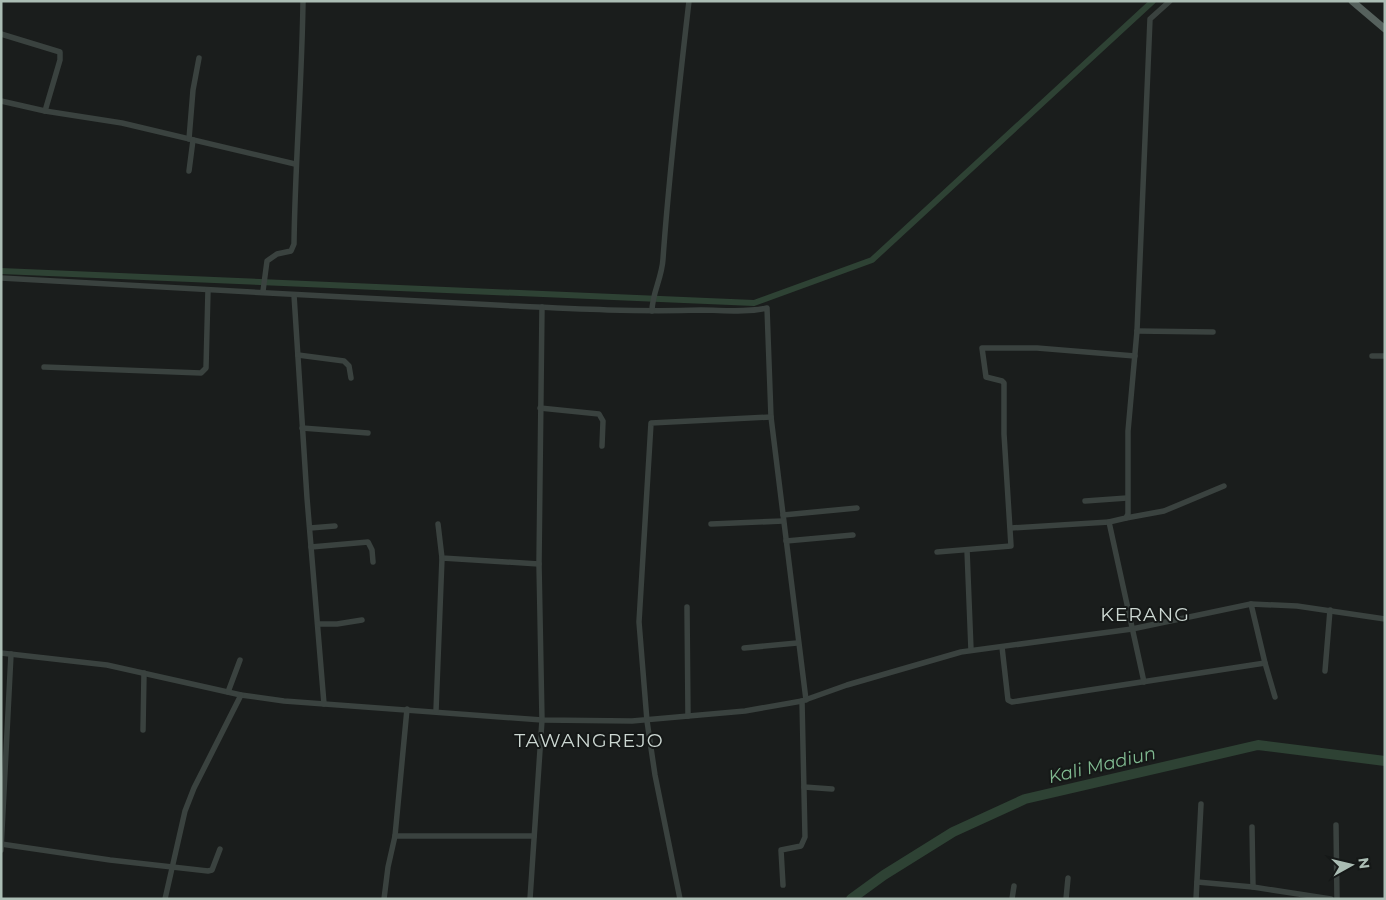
<svg xmlns="http://www.w3.org/2000/svg" width="1386" height="900" font-family="Montserrat,sans-serif">
	<rect width="100%" height="100%" fill="#1a1d1c"/>
	<g fill="none" stroke-linecap="round" stroke-linejoin="round">
		<path stroke="#2e4234" stroke-width="6" d="M1,271l753,32 118,-43 281,-259"/>
		<path stroke="#2e4234" stroke-width="10" d="M851,899l33,-24 69,-43 72,-33 233,-54 127,16"/>
		<g stroke="#3a423f" stroke-width="5.5">
			<path d="M1,34l59,18v8l-15,51"/>
			<path d="M1,101l44,10 77,12 173,41"/>
			<path d="M189,139l4,-49 6,-32"/>
			<path d="M189,171l4,-31"/>
			<path d="M1,278c171,10 341,19 512,28 63,3 125,6 188,4 21,0 45,3 66,-2l4,109 35,283"/>
			<path d="M263,291l4,-30 10,-7 14,-3 3,-7c1,-81 8,-162 9,-243"/>
			<path d="M294,295l13,203 17,206"/>
			<path d="M652,311c0,-18 10,-33 11,-52 6,-86 16,-172 26,-258"/>
			<path d="M1137,331l76,1"/>
			<path d="M298,355l46,6 5,5 2,12"/>
			<path d="M1372,356h13"/>
			<path d="M44,367l157,6 5,-5 2,-78"/>
			<path d="M540,408l59,6 4,7 -1,25"/>
			<path d="M302,428l66,5"/>
			<path d="M1085,501l42,-3"/>
			<path d="M783,515l74,-7"/>
			<path d="M1126,518l38,-7 60,-25"/>
			<path d="M438,524l4,34 97,6"/>
			<path d="M711,524l72,-3"/>
			<path d="M310,528l25,-2"/>
			<path d="M1011,528l98,-6"/>
			<path d="M786,541l67,-6"/>
			<path d="M311,547l57,-5 4,8 1,12"/>
			<path d="M967,550l4,100"/>
			<path d="M937,552l74,-6 -7,-112v-51l-2,-2 -16,-4 -4,-29h55l98,8"/>
			<path d="M687,607l1,109"/>
			<path d="M318,624h19l25,-4"/>
			<path d="M1002,647l6,53 4,2 253,-39 -14,-59"/>
			<path d="M744,648l53,-5"/>
			<path d="M1,653l106,12 134,30 43,6 258,19 90,1 113,-10 57,-10 45,-16 114,-33 171,-23 119,-25 46,2 88,13"/>
			<path d="M1265,663l10,34"/>
			<path d="M1325,671l5,-61"/>
			<path d="M1144,682l-35,-160 17,-4 2,-4v-83l9,-100 13,-312 20,-18"/>
			<path d="M228,692l12,-32"/>
			<path d="M436,711l6,-153"/>
			<path d="M143,730l1,-57"/>
			<path d="M804,787l28,2"/>
			<path d="M1336,825l1,74"/>
			<path d="M1252,827l1,60"/>
			<path d="M395,836h139"/>
			<path d="M1,844l109,16 98,11 4,-1 8,-21"/>
			<path d="M1,850l10,-196"/>
			<path d="M1197,882l56,5 78,12"/>
			<path d="M783,885l-2,-35 20,-4 4,-9 -3,-136"/>
			<path d="M165,899l20,-88 9,-23 47,-93"/>
			<path d="M384,899l4,-32 7,-31 12,-127"/>
			<path d="M530,899l12,-179 -3,-156 3,-257"/>
			<path d="M680,899l-25,-124 -8,-54 -8,-99 12,-199 120,-6"/>
			<path d="M1012,899l2,-13"/>
			<path d="M1066,899l2,-21"/>
			<path d="M1196,899l5,-95"/>
		</g>
		<path stroke="#56615d" stroke-width="7" d="M1352,1l33,28"/>
	</g>
	<g text-anchor="middle" stroke-width="4" stroke-linejoin="round" paint-order="stroke">
		<g font-size="18" font-style="italic" fill="#80ba91" stroke="#151817">
			<text transform="translate(1102 765) rotate(-13)" y="6">Kali Madiun</text>
		</g>
		<g font-size="19" letter-spacing="1" fill="#cdd8d3" stroke="#151817">
			<text x="1145" y="621">KERANG</text>
			<text x="589" y="747">TAWANGREJO</text>
		</g>
	</g>
	<rect width="1386" height="900" fill="none" stroke="#abbdb4" stroke-width="5"/>
	<g transform="translate(1351 865) rotate(82)" stroke="#151817" stroke-width="4" paint-order="stroke">
	<path d="M0-4L9 19L0 12L-9 19Z" fill="#abbdb4"/>
	<text y="-8" font-size="14" font-weight="bold" text-anchor="middle" fill="#abbdb4">N</text>
	</g>
</svg>
